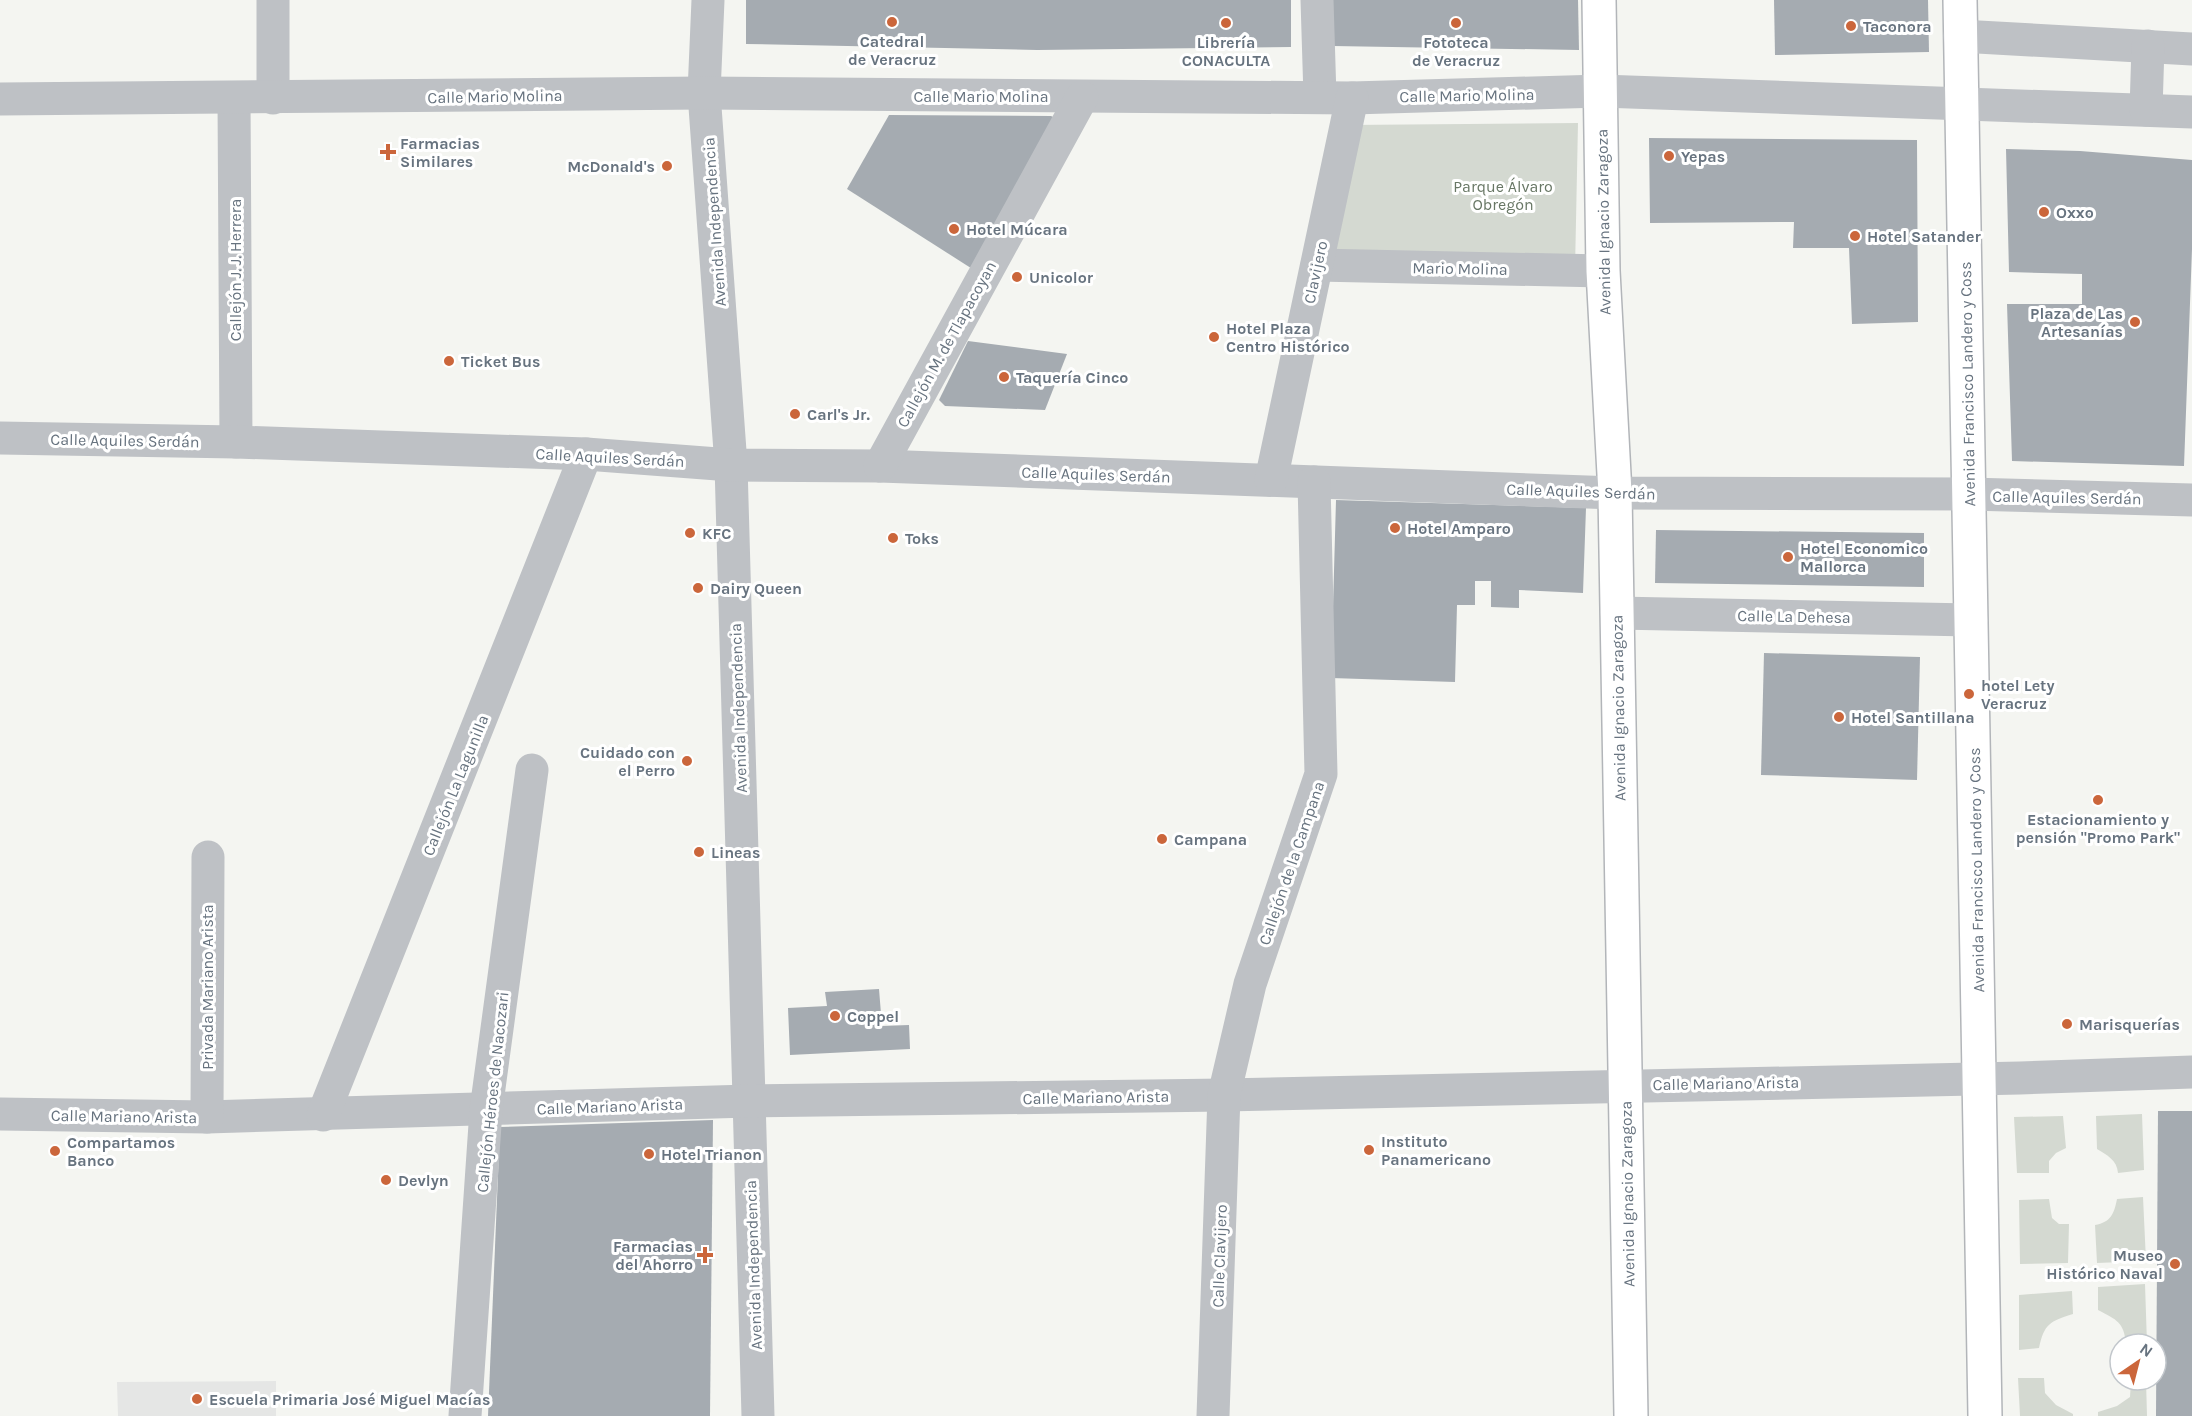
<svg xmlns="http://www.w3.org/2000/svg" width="2192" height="1416" font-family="Karla,sans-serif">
	<rect width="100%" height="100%" fill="#f4f5f1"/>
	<path fill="#e5e6e5" d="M276,1381v35h-158l-1,-34z"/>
	<g fill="#d4d9d1">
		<path d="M1578,123l-3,147 -258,-5 30,-140z"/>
		<path d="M2142,1114l2,56 -26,3c-1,-13 -11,-18 -21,-24l-1,-33z"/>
		<path d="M2063,1116l3,32 -10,5 -7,8v12h-32l-3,-56z"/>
		<path d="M2143,1197l3,64 -49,2 -2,-38c16,-3 19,-11 22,-26z"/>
		<path d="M2049,1199l3,19 7,6h10l-1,39 -48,1 -1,-64z"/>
		<path d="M2145,1284l2,60h-21c-2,-22 -9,-24 -28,-34v-23z"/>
		<path d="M2072,1291l1,23c-23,7 -29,10 -34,34l-20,2v-55z"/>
		<path d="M2018,1378h26l1,15 11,12 17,9v2h-53z"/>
		<path d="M2131,1380h15l1,36h-49v-4l19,-6 13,-9z"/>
	</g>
	<g fill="#a5abb1">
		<path d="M746,0h545v47l-254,3 -291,-6z"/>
		<path d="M1332,0h246l1,50 -246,-4z"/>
		<path d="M1774,0h154l1,52 -154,3z"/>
		<path d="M889,115l162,1 6,3 -83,151 -127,-81z"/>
		<path d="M1649,138l268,2 1,182 -66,2 -3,-76h-56l1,-26 -144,1z"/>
		<path d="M2006,149l74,2 112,9v89l-8,217 -172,-5 -5,-157h75v-30l-73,-2z"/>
		<path d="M968,341l99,13 -22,56 -100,-4 -6,-6z"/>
		<path d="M1336,500l250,8 -3,85 -64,-3v18l-28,-1v-26h-16v24h-18l-2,77 -124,-4z"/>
		<path d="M1656,530l268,3v54l-269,-4z"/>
		<path d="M1764,653l156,4 -3,123 -156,-5z"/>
		<path d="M879,989l3,37 27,-1 1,24 -120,6 -2,-47 39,-2 -2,-14z"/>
		<path d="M2158,1111h34v305h-36z"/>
		<path d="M713,1120l-3,296h-222l12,-289z"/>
	</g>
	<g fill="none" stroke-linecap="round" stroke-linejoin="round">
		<g stroke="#b2b5b9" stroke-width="36">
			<g id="major">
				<path d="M1599,0l4,271 12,222 16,923"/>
				<path d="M1960,0l25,1416"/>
			</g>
		</g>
		<g stroke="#bec1c5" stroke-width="33">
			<path d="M273,0v98"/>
			<path d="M708,0l-4,93 27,372 27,951"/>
			<path d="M1317,0l3,97"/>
			<path d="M1960,36l232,13"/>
			<path d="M234,98l2,344"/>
			<path d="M0,99l704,-6 648,5 249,-7 591,21"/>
			<path d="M2146,110l2,-64"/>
			<path d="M1317,265l286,6"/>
			<path d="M0,438l236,4 350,12 145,11 149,1 735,27 354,1 223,6"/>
			<path d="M880,466l202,-369"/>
			<path d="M1271,480l81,-382"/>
			<path d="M1617,613l354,7"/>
			<path d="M0,1114l207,3 542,-16 475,-6 796,-17 172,-6"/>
			<path d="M323,1115l263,-661"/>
			<path d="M207,1117l1,-260"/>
			<path d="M465,1416l21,-306 46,-340"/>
			<path d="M1213,1416l11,-321 26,-111 71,-210 -7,-292"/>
		</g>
		<use href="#major" stroke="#fff" stroke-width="33"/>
	</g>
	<g fill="#cb663b" stroke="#fff" stroke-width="2">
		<circle cx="892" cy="22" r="6"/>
		<circle cx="1226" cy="23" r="6"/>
		<circle cx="1456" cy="23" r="6"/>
		<circle cx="1851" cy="26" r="6"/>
		<path d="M385 143h6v6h6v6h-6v6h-6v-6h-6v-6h6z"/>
		<circle cx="1669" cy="156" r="6"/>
		<circle cx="667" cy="166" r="6"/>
		<circle cx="2044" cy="212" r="6"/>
		<circle cx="954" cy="229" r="6"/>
		<circle cx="1855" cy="236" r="6"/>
		<circle cx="1017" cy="277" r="6"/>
		<circle cx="2135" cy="322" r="6"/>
		<circle cx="1214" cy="337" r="6"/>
		<circle cx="449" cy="361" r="6"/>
		<circle cx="1004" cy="377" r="6"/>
		<circle cx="795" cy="414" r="6"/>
		<circle cx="1395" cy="528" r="6"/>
		<circle cx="690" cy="533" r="6"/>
		<circle cx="893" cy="538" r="6"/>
		<circle cx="1788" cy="557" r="6"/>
		<circle cx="698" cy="588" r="6"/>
		<circle cx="1969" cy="694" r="6"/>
		<circle cx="1839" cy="717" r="6"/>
		<circle cx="687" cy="761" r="6"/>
		<circle cx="2098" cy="800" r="6"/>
		<circle cx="1162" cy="839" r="6"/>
		<circle cx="699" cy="852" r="6"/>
		<circle cx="835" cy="1016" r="6"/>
		<circle cx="2067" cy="1024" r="6"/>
		<circle cx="1369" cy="1150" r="6"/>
		<circle cx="55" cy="1151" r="6"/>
		<circle cx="649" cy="1154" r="6"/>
		<circle cx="386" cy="1180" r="6"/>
		<path d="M702 1246h6v6h6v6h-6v6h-6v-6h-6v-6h6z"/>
		<circle cx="2175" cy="1264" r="6"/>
		<circle cx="197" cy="1399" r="6"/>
	</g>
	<g text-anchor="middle" stroke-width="6" stroke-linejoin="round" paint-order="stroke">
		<g font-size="16" font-weight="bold" fill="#67737f" stroke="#fff" text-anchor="start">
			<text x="1863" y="32">Taconora</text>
			<text x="892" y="47" text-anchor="middle">Catedral<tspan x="892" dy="18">de Veracruz</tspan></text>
			<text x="1226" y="48" text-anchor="middle">Librería<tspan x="1226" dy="18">CONACULTA</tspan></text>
			<text x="1456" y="48" text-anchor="middle">Fototeca<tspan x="1456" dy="18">de Veracruz</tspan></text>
			<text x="400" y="149">Farmacias<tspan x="400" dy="18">Similares</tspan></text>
			<text x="1681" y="162">Yepas</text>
			<text x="655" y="172" text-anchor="end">McDonald's</text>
			<text x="2056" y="218">Oxxo</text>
			<text x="966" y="235">Hotel Múcara</text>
			<text x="1867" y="242">Hotel Satander</text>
			<text x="1029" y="283">Unicolor</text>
			<text x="2123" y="319" text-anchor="end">Plaza de Las<tspan x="2123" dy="18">Artesanías</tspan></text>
			<text x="1226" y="334">Hotel Plaza<tspan x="1226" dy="18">Centro Histórico</tspan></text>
			<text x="461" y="367">Ticket Bus</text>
			<text x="1016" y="383">Taquería Cinco</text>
			<text x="807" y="420">Carl's Jr.</text>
			<text x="1407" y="534">Hotel Amparo</text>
			<text x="702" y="539">KFC</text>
			<text x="905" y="544">Toks</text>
			<text x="1800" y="554">Hotel Economico<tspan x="1800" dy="18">Mallorca</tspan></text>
			<text x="710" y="594">Dairy Queen</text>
			<text x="1981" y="691">hotel Lety<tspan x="1981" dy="18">Veracruz</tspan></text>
			<text x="1851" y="723">Hotel Santillana</text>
			<text x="675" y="758" text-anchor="end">Cuidado con<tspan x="675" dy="18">el Perro</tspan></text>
			<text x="2098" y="825" text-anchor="middle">Estacionamiento y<tspan x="2098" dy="18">pensión "Promo Park"</tspan></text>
			<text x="1174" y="845">Campana</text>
			<text x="711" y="858">Lineas</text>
			<text x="847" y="1022">Coppel</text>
			<text x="2079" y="1030">Marisquerías</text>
			<text x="1381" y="1147">Instituto<tspan x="1381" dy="18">Panamericano</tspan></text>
			<text x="67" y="1148">Compartamos<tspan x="67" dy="18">Banco</tspan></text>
			<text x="661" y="1160">Hotel Trianon</text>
			<text x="398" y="1186">Devlyn</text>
			<text x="693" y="1252" text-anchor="end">Farmacias<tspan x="693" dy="18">del Ahorro</tspan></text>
			<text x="2163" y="1261" text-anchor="end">Museo<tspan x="2163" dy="18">Histórico Naval</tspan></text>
			<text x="209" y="1405">Escuela Primaria José Miguel Macías</text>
		</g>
		<g font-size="16" fill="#67737f" stroke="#fff">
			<text transform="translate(1467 95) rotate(-1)" y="6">Calle Mario Molina</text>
			<text transform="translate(495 96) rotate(-1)" y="6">Calle Mario Molina</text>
			<text x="981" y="102">Calle Mario Molina</text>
			<text transform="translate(714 222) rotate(-94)" y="6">Avenida Independencia</text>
			<text transform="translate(1603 222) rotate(-91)" y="6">Avenida Ignacio Zaragoza</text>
			<text transform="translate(1460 268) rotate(1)" y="6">Mario Molina</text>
			<text transform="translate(235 270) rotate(-90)" y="6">Callejón J. J. Herrera</text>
			<text transform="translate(1315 272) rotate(-78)" y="6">Clavijero</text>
			<text transform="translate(946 344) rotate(-61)" y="6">Callejón M. de Tlapacoyan</text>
			<text transform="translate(1967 384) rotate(-91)" y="6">Avenida Francisco Landero y Coss</text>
			<text transform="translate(125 440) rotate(1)" y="6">Calle Aquiles Serdán</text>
			<text transform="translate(610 457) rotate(3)" y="6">Calle Aquiles Serdán</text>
			<text transform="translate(1096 474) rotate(2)" y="6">Calle Aquiles Serdán</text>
			<text transform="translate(1581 491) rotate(2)" y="6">Calle Aquiles Serdán</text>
			<text transform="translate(2067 497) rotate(1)" y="6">Calle Aquiles Serdán</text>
			<text transform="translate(1794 616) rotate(1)" y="6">Calle La Dehesa</text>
			<text transform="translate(738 708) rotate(-92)" y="6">Avenida Independencia</text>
			<text transform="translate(1618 708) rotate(-91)" y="6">Avenida Ignacio Zaragoza</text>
			<text transform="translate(455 785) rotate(-68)" y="6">Callejón La Lagunilla</text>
			<text transform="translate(1291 863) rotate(-71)" y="6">Callejón de la Campana</text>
			<text transform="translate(1976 870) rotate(-91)" y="6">Avenida Francisco Landero y Coss</text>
			<text transform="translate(207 987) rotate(-90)" y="6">Privada Mariano Arista</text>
			<text transform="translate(1726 1083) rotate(-1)" y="6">Calle Mariano Arista</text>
			<text transform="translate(492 1092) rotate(-84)" y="6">Callejón Héroes de Nacozari</text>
			<text transform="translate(1096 1097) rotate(-1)" y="6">Calle Mariano Arista</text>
			<text transform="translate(610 1106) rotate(-2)" y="6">Calle Mariano Arista</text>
			<text transform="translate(124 1116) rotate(1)" y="6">Calle Mariano Arista</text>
			<text transform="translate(1627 1194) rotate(-91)" y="6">Avenida Ignacio Zaragoza</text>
			<text transform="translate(1219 1256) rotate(-88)" y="6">Calle Clavijero</text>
			<text transform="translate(753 1265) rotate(-92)" y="6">Avenida Independencia</text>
		</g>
		<g font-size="16" fill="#687765" stroke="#fff">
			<text x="1503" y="192">Parque Álvaro<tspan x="1503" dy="18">Obregón</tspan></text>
		</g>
	</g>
	<g transform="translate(2138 1362) rotate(35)"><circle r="28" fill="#ffffff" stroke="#c2c7cc" stroke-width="1.5"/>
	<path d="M0-4.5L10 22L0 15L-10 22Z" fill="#cb663b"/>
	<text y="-9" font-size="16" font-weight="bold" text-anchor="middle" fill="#67737f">N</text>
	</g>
</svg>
